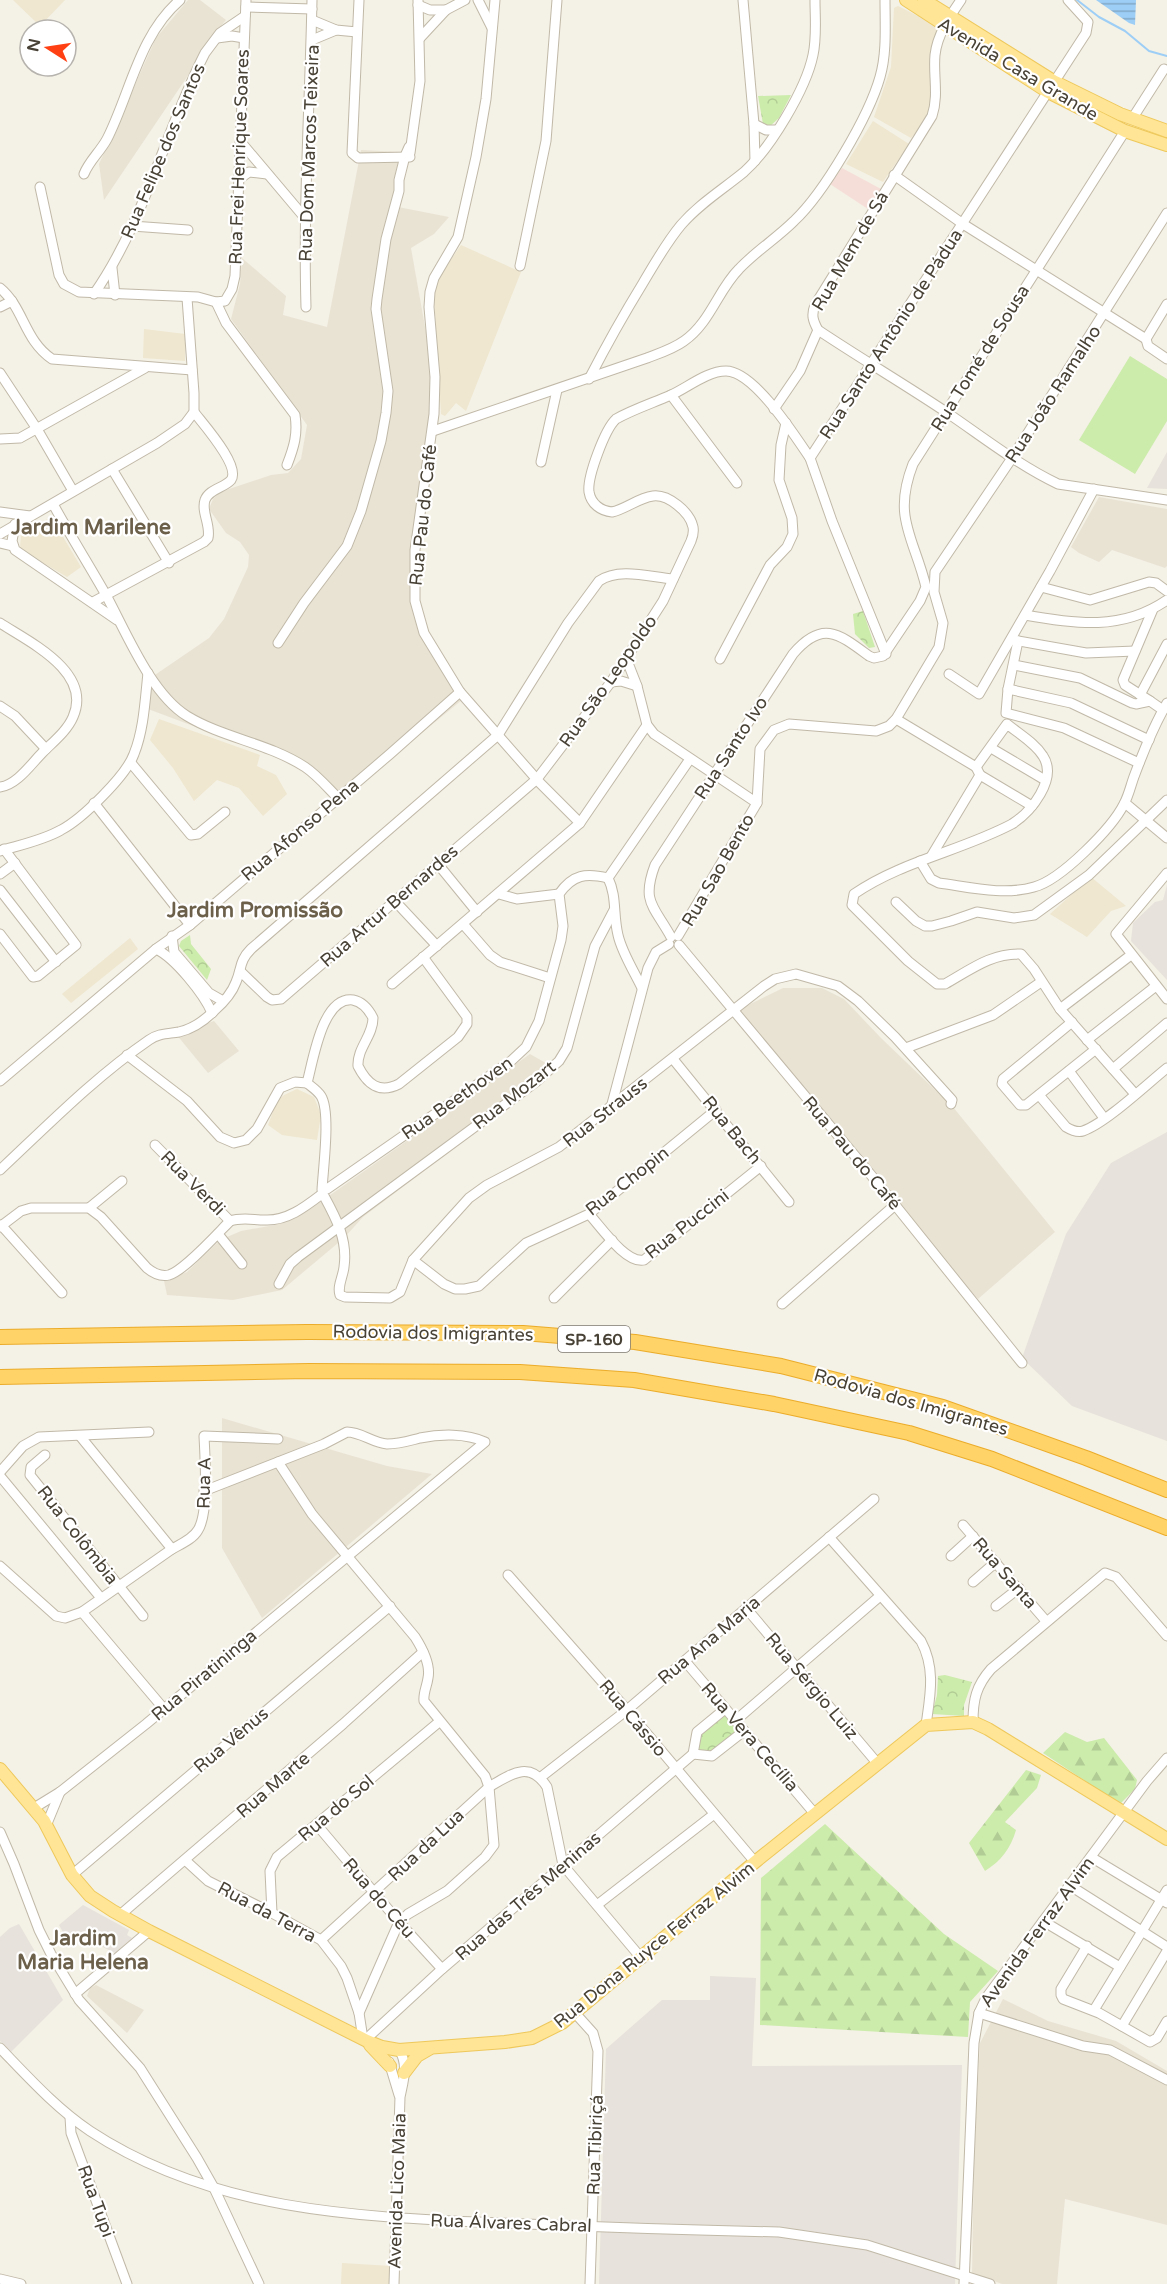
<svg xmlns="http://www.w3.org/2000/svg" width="1167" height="2284" font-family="'Varela Round',sans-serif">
	<defs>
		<pattern id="forest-firs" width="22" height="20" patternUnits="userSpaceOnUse" patternTransform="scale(1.5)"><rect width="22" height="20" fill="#ccecab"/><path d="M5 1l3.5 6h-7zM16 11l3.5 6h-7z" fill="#b1cc94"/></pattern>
		<pattern id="park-crowns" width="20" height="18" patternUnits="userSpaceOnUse" patternTransform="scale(1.5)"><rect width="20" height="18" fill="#ccecab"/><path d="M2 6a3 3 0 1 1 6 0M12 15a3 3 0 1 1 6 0" fill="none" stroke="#b1cc94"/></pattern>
		<pattern id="water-rules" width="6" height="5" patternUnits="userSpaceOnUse" patternTransform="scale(1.5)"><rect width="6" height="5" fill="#9dcef6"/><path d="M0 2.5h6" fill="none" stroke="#82a9c8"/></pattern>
	</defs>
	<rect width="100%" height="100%" fill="#f4f1e6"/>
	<g fill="#e9e3d4">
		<path d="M188,0h12l26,20 -23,28 -14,26 -85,126 -5,-36 57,-126z"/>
		<path d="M361,150l40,2 -8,54 56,11 -15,17 -23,14 22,124 -20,230 49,98 -126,103 -21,-31 -43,-26 -60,-13 -64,-24 1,-30 60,-41 15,-19 24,-52 1,-12 -9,-13 -14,-9 -17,-24 4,-10 7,-7 51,-17 17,-2 13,-14 6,-34 -76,-106 9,-35 2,-26 44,38 -3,19 44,12z"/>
		<path d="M1099,497l68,12v57l-2,2 -53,-18 -13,12 -20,-9 -8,-6z"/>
		<path d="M783,988h39l22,11 37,39 72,69 102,125 -77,67 -108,-121 -138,-165z"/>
		<path d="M214,1021l25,30 -31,22 -32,-39z"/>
		<path d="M530,1054l28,16 -195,147 -19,21 -62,52 -49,10 -66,-5 -3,-14 23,-9 33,-32 21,-9 39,-7 29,-14z"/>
		<path d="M222,1418l165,48 45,8 -170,144 -40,-70z"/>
		<path d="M96,1985l48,25 -17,23 -40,-37 3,-8z"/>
		<path d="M1003,1999l45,22 68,20 51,30v154l-102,-26 -8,85h-55l-30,-11 2,-117 6,-113z"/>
	</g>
	<g fill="#e7e2db">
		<path d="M1167,452v37l-20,-1z"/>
		<path d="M1167,885v95l-36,-39 2,-18 22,-21 8,-2z"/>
		<path d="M1167,1132v309l-95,-35 -50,-48 44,-124 45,-71z"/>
		<path d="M83,1905l46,25 -2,5 5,3 -17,15 -35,-17h-15l-6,-11z"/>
		<path d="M19,1924l44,76 -52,52 -11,-11v-104l10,-9z"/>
		<path d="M710,1976l46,2 -4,88 210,-1 -7,219h-356l7,-235 56,-49h48z"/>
	</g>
	<g fill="#efe7cf">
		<path d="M13,0h52l-25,26z"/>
		<path d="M898,6l40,20 -8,31 2,34 -3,18 -8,17 -10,12 -37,-21 17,-50 3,-59z"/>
		<path d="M873,121l36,23 -26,38 -37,-18z"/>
		<path d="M461,245l60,27 -55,139 -10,-8 -11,13 -4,-2 -7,-119 3,-15z"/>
		<path d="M144,329l41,5v27l-42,-3z"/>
		<path d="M48,519l5,1 28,47 -14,10 -47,-28 1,-15 2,-4z"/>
		<path d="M159,719l101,36 -3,11 19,9 11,19 -24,22 -24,-28 -22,-8 -23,21 -21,-33 -23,-28z"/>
		<path d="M1091,877l35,29 -15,5 -24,26 -37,-23z"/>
		<path d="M130,938l8,11 -67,54 -9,-9z"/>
		<path d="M297,1089l17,8 4,10 3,8 -4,25 -35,-5 -14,-10 9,-24 7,-6z"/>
		<path d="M342,2263l49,3 -1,18h-49z"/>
	</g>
	<path fill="#f6ded8" d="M842,168l39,21 -13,20 -38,-25z"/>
	<path fill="#ccecab" d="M1130,356l37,23v42l-32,53 -56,-34z"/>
	<g fill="url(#forest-firs)">
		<path d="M1065,1732l22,10 17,-4 33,42 -2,9 -15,15 -77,-51z"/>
		<path d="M1026,1770l15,5 -4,13 -32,34 11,8c-5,18 -15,31 -31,41l-16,-28z"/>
		<path d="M825,1824l119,110 54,37 -28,31 -2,35 -208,-12 1,-147z"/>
	</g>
	<g fill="url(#park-crowns)">
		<path d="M791,95l-12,23 -10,9 -6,-3 -5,-28z"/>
		<path d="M863,611l12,36 -6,1 -14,-14 -2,-20z"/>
		<path d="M190,935l1,9 20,25 -4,11 -28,-34 2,-5z"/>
		<path d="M945,1675l27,7 -8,23v11l-32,-2 5,-19 1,-19z"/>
		<path d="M725,1709l19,22 -32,25 -19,-2 2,-17z"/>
	</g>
	<path fill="url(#water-rules)" d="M1096,0h40l-1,25 -6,-2z"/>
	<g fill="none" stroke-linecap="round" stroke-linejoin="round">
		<path stroke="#9dcef6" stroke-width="2" d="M1077,0l22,17 26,14 24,20 18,5"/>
		<g stroke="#c1b9a8" stroke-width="11">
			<g id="minor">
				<path d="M359,0l-7,153 6,5 52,-1"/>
				<path d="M478,0l14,28"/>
				<path d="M495,0l-9,99 -10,58 -18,80 -24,41 -4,14 -1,15 6,70 -1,37 -19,136v51l9,32 36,59 80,91 40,40"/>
				<path d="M743,0l11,124 1,37"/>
				<path d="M961,0c-11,16 -24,35 -26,55 -2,20 4,40 -3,61l-117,189c-4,10 -2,16 3,25 42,28 86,54 128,82 37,25 72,53 112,72l109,16"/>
				<path d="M418,5l12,5h16"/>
				<path d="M246,7l66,2"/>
				<path d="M312,20l24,10 21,2"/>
				<path d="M217,38l15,-2 12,2"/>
				<path d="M420,38l26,-28 19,-10"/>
				<path d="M312,40l24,-10"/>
				<path d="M1132,119l32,-50"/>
				<path d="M754,124l12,6h11"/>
				<path d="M240,141l65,77"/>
				<path d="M410,153l10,-72 -2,-81"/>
				<path d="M84,174c5,-13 16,-22 23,-35 23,-45 32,-104 73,-139"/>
				<path d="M894,175l69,49 183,115"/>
				<path d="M239,179l10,-7 18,2"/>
				<path d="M40,187l19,88 5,9 15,8 119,5 18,5 9,-1 7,-12 3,-13 11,-276"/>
				<path d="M132,226l56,4"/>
				<path d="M520,266l26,-125 11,-141"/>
				<path d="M112,268l3,27"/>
				<path d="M0,288c24,20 24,52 52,71l140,11"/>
				<path d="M94,294c51,-73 71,-163 111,-241l15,-20 25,-17"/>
				<path d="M216,302l10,21 69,92c3,19 -1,32 -8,50"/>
				<path d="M0,307l12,-6"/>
				<path d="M306,307c-3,-102 4,-205 6,-307"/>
				<path d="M1146,339l21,-35"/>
				<path d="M1146,339l2,7 19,13"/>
				<path d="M0,373l37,56 36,62"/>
				<path d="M589,379c17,-33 35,-65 54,-96 12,-20 23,-40 38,-58 18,-21 41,-35 63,-53 26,-23 62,-83 69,-117 4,-18 2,-37 2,-55"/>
				<path d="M671,395l66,88"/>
				<path d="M774,409l26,-38 18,-41"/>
				<path d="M433,431l214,-73c13,-5 26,-9 37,-17 26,-18 34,-51 55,-72 17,-18 38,-31 55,-48 30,-28 75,-105 86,-144 7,-24 5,-52 5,-77"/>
				<path d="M0,439l20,-1 125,-70"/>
				<path d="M541,462l16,-72"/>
				<path d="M112,469l57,94"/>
				<path d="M53,504c17,31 36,61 53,91 20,37 45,99 81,121 36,22 81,27 118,51 12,8 22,20 33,31"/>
				<path d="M0,512l30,4"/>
				<path d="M15,524l-3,17 3,9 102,70"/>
				<path d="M0,534l157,-91 28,-19 9,-12v-19l-7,-95"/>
				<path d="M0,543l13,3"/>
				<path d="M1041,587l49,13 59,-18 7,1 11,8"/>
				<path d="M93,602l111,-60 4,-4c3,-13 -7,-26 -3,-38 4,-11 19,-12 26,-20 10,-14 -28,-56 -37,-68"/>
				<path d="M1025,615c50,9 97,16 142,-15"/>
				<path d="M0,623c29,19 93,49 73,94 -6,14 -20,25 -30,35 -12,12 -26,33 -43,35"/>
				<path d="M1013,640l73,13 49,-2"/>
				<path d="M1018,641l-10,48 -2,24 58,15 75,35"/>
				<path d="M278,643l26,-40 43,-57 14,-35 20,-70 5,-28 2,-22 -12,-82 1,-10 9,-60 13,-48v-11l6,-24 4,-9"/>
				<path d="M886,654l-54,-133 -22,-63 276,-425 2,-11 -20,-22"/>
				<path d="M626,658l11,28 10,39 7,9 103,69"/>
				<path d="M720,659l50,-94 17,-18 6,-13 -1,-16 -13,-38 2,-35 5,-22"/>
				<path d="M1014,665l66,13 52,25 4,1 14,-3 13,9"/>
				<path d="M949,674l30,20 71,-123 44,-82"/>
				<path d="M611,682l10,-1 16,5"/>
				<path d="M1008,689l63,14 78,37"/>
				<path d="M1140,695l27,-51"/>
				<path d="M1150,701l-25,-16 -2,-5 30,-71"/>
				<path d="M0,706l15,10 31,33"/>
				<path d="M896,719l80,48 31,-43c12,10 28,19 36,32 15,23 -12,56 -31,68 -51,27 -110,37 -158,70l-2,11 56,56 29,23h8c25,-14 46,-31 76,-30l13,15 26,40 75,85"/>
				<path d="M991,748l54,32"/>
				<path d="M131,763l60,72 7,-1 27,-22"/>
				<path d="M980,775l52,31"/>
				<path d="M94,803l96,122"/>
				<path d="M1125,803l42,35"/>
				<path d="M0,851c20,-6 44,-11 61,-21 21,-11 65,-54 73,-76 10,-25 11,-54 14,-81"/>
				<path d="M932,855l48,-80 -4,-8"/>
				<path d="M920,861l11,18 8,4c30,4 65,13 95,4 27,-7 78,-59 90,-83 5,-9 7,-20 11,-30 9,-24 19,-49 32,-71"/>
				<path d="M437,863l40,49"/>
				<path d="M1167,873l-51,61 51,65"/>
				<path d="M0,874l15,-11"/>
				<path d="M608,878l82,-119"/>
				<path d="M608,878c9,18 5,37 10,57 4,18 16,36 24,53"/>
				<path d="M0,890l56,72"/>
				<path d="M499,894l18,5 42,-5"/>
				<path d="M394,900l43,46"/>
				<path d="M896,902l20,19 9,5h7l19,-5 26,-9 37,6 20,-3 55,-40 78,-75"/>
				<path d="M463,924l27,31 10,7 50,16"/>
				<path d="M0,934l33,43 5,-1 38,-31 -72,-96"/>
				<path d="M172,936l2,16 35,41 14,8"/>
				<path d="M678,936l79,-133 3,-54 14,-19 15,-6 87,7 13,-5 7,-7 43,-72 4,-24 -9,-31 1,-20 77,-114 155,-245"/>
				<path d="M671,937c-17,-31 -30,-35 -16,-72l138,-211c29,-34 45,-21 76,2l5,2 9,-2 37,-55 6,-14c-12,-50 -34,-69 -13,-123l212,-333"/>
				<path d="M679,945l192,230 151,188"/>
				<path d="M156,949c19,9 48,45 56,64"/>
				<path d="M240,971l27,26 5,3 9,-1 256,-220 74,-97 52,-81 28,-60c2,-5 3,-9 2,-14 -3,-15 -25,-33 -40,-31 -15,2 -27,13 -41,16 -11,-1 -21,-8 -23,-20 -2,-15 16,-63 27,-73 18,-10 37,-16 55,-24 16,-7 36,-24 55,-24 28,0 69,65 84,87"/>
				<path d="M392,984l188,-161 67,-98"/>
				<path d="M1060,1009l71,-54"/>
				<path d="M1072,1022l-69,57 -1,5 18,21h6l70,-56"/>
				<path d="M1087,1040l69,-54"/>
				<path d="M906,1048l87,-33 48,-33"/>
				<path d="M127,1055l60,46 33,36 14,6 12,-3 11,-11 23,-41 15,-6 12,1"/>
				<path d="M673,1059l116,143"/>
				<path d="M1113,1069l54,-46"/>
				<path d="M1069,1071l35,47"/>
				<path d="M0,1081l156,-132 34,-24 200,-171 70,-62"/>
				<path d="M307,1083c6,-21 15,-87 46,-83 10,2 16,10 20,18 0,18 -16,30 -15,48 9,18 21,28 41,18l59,-47 9,-13v-7l-44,-60"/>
				<path d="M307,1083c5,4 11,8 14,13 10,16 2,73 1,94"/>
				<path d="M1039,1095l27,32c5,3 11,6 17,4 23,-8 64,-47 84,-63"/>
				<path d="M612,1104l36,-136 8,-16 13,-8"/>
				<path d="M155,1145l75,76"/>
				<path d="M0,1170c48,-45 95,-93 149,-130 10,-7 19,-6 30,-8 13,-3 26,-12 35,-21 9,-8 18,-18 22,-29 6,-14 3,-21 15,-33l247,-214 70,-112 31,-42c20,-14 51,-4 74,-2"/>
				<path d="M327,1189l184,-128 15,-14 13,-26 22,-81 2,-14 -4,-32c14,-20 27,-21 49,-16"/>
				<path d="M324,1196c12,22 24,44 20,71 -1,10 -7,19 -4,28l5,2 45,1 10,-6 13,-32 56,-62 18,-13 72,-38 205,-161 11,-7 21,-5 42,12 20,15 37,36 57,63 -1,4"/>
				<path d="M89,1208l33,-27"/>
				<path d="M589,1214c12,13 37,50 55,46l117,-94"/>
				<path d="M1,1225l61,68"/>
				<path d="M0,1227l21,-16 10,-3h58l12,9 46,51c6,5 13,9 22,7 16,-5 48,-41 61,-54 12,-4 23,-1 35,-1 22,1 40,-13 57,-26"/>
				<path d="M218,1234l24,30"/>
				<path d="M413,1260l31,24 11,5h10l14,-3 47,-43 63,-29 127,-104"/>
				<path d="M279,1284l11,-20 8,-7 239,-176 22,-20 8,-13 28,-102 19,-36"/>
				<path d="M554,1298l58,-58"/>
				<path d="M782,1304l113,-99"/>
				<path d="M80,1436l92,113c9,-5 21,-10 26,-19 11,-17 7,-72 6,-94l74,3"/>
				<path d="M45,1455l-14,12 -1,8 113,141"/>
				<path d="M278,1462l34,52 103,123c7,11 16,27 13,41 -1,8 -5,15 -4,23l61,75 4,11 5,58 -9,12 -38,34 -39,23 -9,8 -40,91"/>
				<path d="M0,1472l23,-26 16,-9 110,-5"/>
				<path d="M0,1476l101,122"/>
				<path d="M963,1525l83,96"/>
				<path d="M829,1537l92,104c15,28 9,55 5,84"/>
				<path d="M951,1556l22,-20"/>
				<path d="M0,1566l56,50 9,2 17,-6 82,97"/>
				<path d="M508,1575l119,135 128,152"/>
				<path d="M973,1582l23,-20"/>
				<path d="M996,1606l23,-18"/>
				<path d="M746,1608l132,156"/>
				<path d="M82,1612l90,-63"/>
				<path d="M685,1661l130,153"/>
				<path d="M735,1721l145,-125"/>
				<path d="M973,1722c0,-22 3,-36 18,-53l114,-96 11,4 51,59"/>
				<path d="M693,1754l19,2 32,-25"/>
				<path d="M693,1754l4,-22 28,-23"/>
				<path d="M541,1777l86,-67 247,-211"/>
				<path d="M34,1808l26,-16 86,-68 339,-282c-19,-9 -45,-8 -65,-4 -12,3 -21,6 -33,6 -14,-1 -26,-12 -40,-12l-23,12 -120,47"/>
				<path d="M317,1825l82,97 43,47"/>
				<path d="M46,1826l14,-34"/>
				<path d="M0,1832l14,32 25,66 12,24 28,46 61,68 57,90 17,30 45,96"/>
				<path d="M1091,1857l76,46"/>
				<path d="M185,1860l23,21 64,32 49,27 20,26 6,12 12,35 4,26"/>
				<path d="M72,1875l318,-269"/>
				<path d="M1069,1885l98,62"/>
				<path d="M597,1905l116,-90"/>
				<path d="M272,1913l-2,-42 7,-14 162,-135"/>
				<path d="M120,1915l223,-191 80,-72"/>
				<path d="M1043,1921l77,46"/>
				<path d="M321,1940l168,-153c22,-13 41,-27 58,0l16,78 79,94"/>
				<path d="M1087,1946l-26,43v6l2,4 36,14 51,29 7,-4 10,-17"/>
				<path d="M75,1994l74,-63"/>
				<path d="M1094,2010l73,-120"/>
				<path d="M575,2013l18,20 5,18 -8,233"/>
				<path d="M979,2013l104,33 27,4 57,30"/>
				<path d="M1122,2026l45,-75"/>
				<path d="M365,2040l77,-71 251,-215"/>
				<path d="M0,2048c29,30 56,60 90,83 123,81 270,86 412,92 92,4 185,7 277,9l88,13 123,39"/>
				<path d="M389,2062l10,33"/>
				<path d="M70,2117l1,16 56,151"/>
				<path d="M0,2279l21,5"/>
				<path d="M394,2284l6,-187c3,-15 9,-33 -1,-47"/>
				<path d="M964,2284l10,-241 5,-30 7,-15 161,-217 20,-23"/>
			</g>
		</g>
		<g stroke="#eec85b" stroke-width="14">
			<g id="major">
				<path d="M906,0l142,92 77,39 42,14"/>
				<path d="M924,0l131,82 65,32 47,17"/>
				<path d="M0,1769l44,52 28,54 18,21 23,15 36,20 218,110 15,6 17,3 106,-8 27,-4 30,-15 193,-161 171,-137 47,-3 15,7 179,110"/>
				<path d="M370,2045l20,21"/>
				<path d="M404,2073l13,-17 12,-7"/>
			</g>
		</g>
		<g stroke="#ebac2a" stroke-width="16">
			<g id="highway">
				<path d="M0,1337l307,-5 216,1 112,9 146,24 162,41 143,51 81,32"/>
				<path d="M0,1377l309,-6 211,1 114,8 140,24 135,29 83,26 175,69"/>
			</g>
		</g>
		<use href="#minor" stroke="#fff" stroke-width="9"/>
		<use href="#major" stroke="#ffe595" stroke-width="12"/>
		<use href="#highway" stroke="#ffd367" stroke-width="14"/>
	</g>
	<g text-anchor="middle" stroke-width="4.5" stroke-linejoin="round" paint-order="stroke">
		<rect fill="#fff" stroke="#7f7a72" stroke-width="1.5" x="558" y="1326" width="72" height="26" rx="4.5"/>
		<g font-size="16" font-weight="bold" fill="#484135">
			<text x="594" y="1345">SP-160</text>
		</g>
		<g font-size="18" fill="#484135" stroke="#fff">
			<text transform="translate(1018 69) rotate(31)" y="6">Avenida Casa Grande</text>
			<text transform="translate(163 151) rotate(-67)" y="6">Rua Felipe dos Santos</text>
			<text transform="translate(309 153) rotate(-88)" y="6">Rua Dom Marcos Teixeira</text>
			<text transform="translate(239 157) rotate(-88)" y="6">Rua Frei Henrique Soares</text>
			<text transform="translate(850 251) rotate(-60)" y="6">Rua Mem de Sá</text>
			<text transform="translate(891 334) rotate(-57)" y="6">Rua Santo Antônio de Pádua</text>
			<text transform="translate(980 358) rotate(-58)" y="6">Rua Tomé de Sousa</text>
			<text transform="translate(1053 394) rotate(-57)" y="6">Rua João Ramalho</text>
			<text transform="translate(423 515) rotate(-84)" y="6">Rua Pau do Café</text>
			<text transform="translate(608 681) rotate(-55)" y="6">Rua São Leopoldo</text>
			<text transform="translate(731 748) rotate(-57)" y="6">Rua Santo Ivo</text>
			<text transform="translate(300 830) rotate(-40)" y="6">Rua Afonso Pena</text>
			<text transform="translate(718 870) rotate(-60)" y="6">Rua Sao Bento</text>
			<text transform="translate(389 906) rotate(-41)" y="6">Rua Artur Bernardes</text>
			<text transform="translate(514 1095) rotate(-38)" y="6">Rua Mozart</text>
			<text transform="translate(457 1098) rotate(-35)" y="6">Rua Beethoven</text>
			<text transform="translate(605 1112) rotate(-38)" y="6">Rua Strauss</text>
			<text transform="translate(732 1130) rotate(51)" y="6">Rua Bach</text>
			<text transform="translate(852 1153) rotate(50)" y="6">Rua Pau do Café</text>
			<text transform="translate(627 1181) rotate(-38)" y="6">Rua Chopin</text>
			<text transform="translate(193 1183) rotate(45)" y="6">Rua Verdi</text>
			<text transform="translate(687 1224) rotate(-38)" y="6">Rua Puccini</text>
			<text transform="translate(433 1333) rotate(1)" y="6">Rodovia dos Imigrantes</text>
			<text transform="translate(911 1402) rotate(16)" y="6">Rodovia dos Imigrantes</text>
			<text transform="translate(204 1483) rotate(-89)" y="6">Rua A</text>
			<text transform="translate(78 1535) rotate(52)" y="6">Rua Colômbia</text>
			<text transform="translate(1005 1573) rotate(49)" y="6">Rua Santa</text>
			<text transform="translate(709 1640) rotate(-40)" y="6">Rua Ana Maria</text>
			<text transform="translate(204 1675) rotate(-40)" y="6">Rua Piratininga</text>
			<text transform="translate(812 1686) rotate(50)" y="6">Rua Sérgio Luiz</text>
			<text transform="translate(633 1718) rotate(50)" y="6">Rua Cássio</text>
			<text transform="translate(750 1737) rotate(49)" y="6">Rua Vera Cecília</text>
			<text transform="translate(231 1740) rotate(-40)" y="6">Rua Vênus</text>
			<text transform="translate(273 1785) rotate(-41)" y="6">Rua Marte</text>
			<text transform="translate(336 1808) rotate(-40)" y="6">Rua do Sol</text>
			<text transform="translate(426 1845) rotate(-43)" y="6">Rua da Lua</text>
			<text transform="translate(528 1896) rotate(-41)" y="6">Rua das Três Meninas</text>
			<text transform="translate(379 1898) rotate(49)" y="6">Rua do Céu</text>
			<text transform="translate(267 1912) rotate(28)" y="6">Rua da Terra</text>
			<text transform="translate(1037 1932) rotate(-54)" y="6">Avenida Ferraz Alvim</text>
			<text transform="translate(654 1945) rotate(-39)" y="6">Rua Dona Ruyce Ferraz Alvim</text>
			<text transform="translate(595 2145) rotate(-88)" y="6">Rua Tibiriçá</text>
			<text transform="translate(397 2191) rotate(-88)" y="6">Avenida Lico Maia</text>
			<text transform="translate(96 2201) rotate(70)" y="6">Rua Tupi</text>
			<text transform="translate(511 2223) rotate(2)" y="6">Rua Álvares Cabral</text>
		</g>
		<g font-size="21" font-weight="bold" fill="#6c604b" stroke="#fff">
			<text x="91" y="534">Jardim Marilene</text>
			<text x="255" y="917">Jardim Promissão</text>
			<text x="83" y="1945">Jardim<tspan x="83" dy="24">Maria Helena</tspan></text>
		</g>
	</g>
	<g transform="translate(48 48) rotate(282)"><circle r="28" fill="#ffffff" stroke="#b6b3ae" stroke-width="1.5"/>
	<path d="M0-4.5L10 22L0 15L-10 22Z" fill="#ff4013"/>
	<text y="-9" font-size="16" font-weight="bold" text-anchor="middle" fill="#484135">N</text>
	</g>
</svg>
